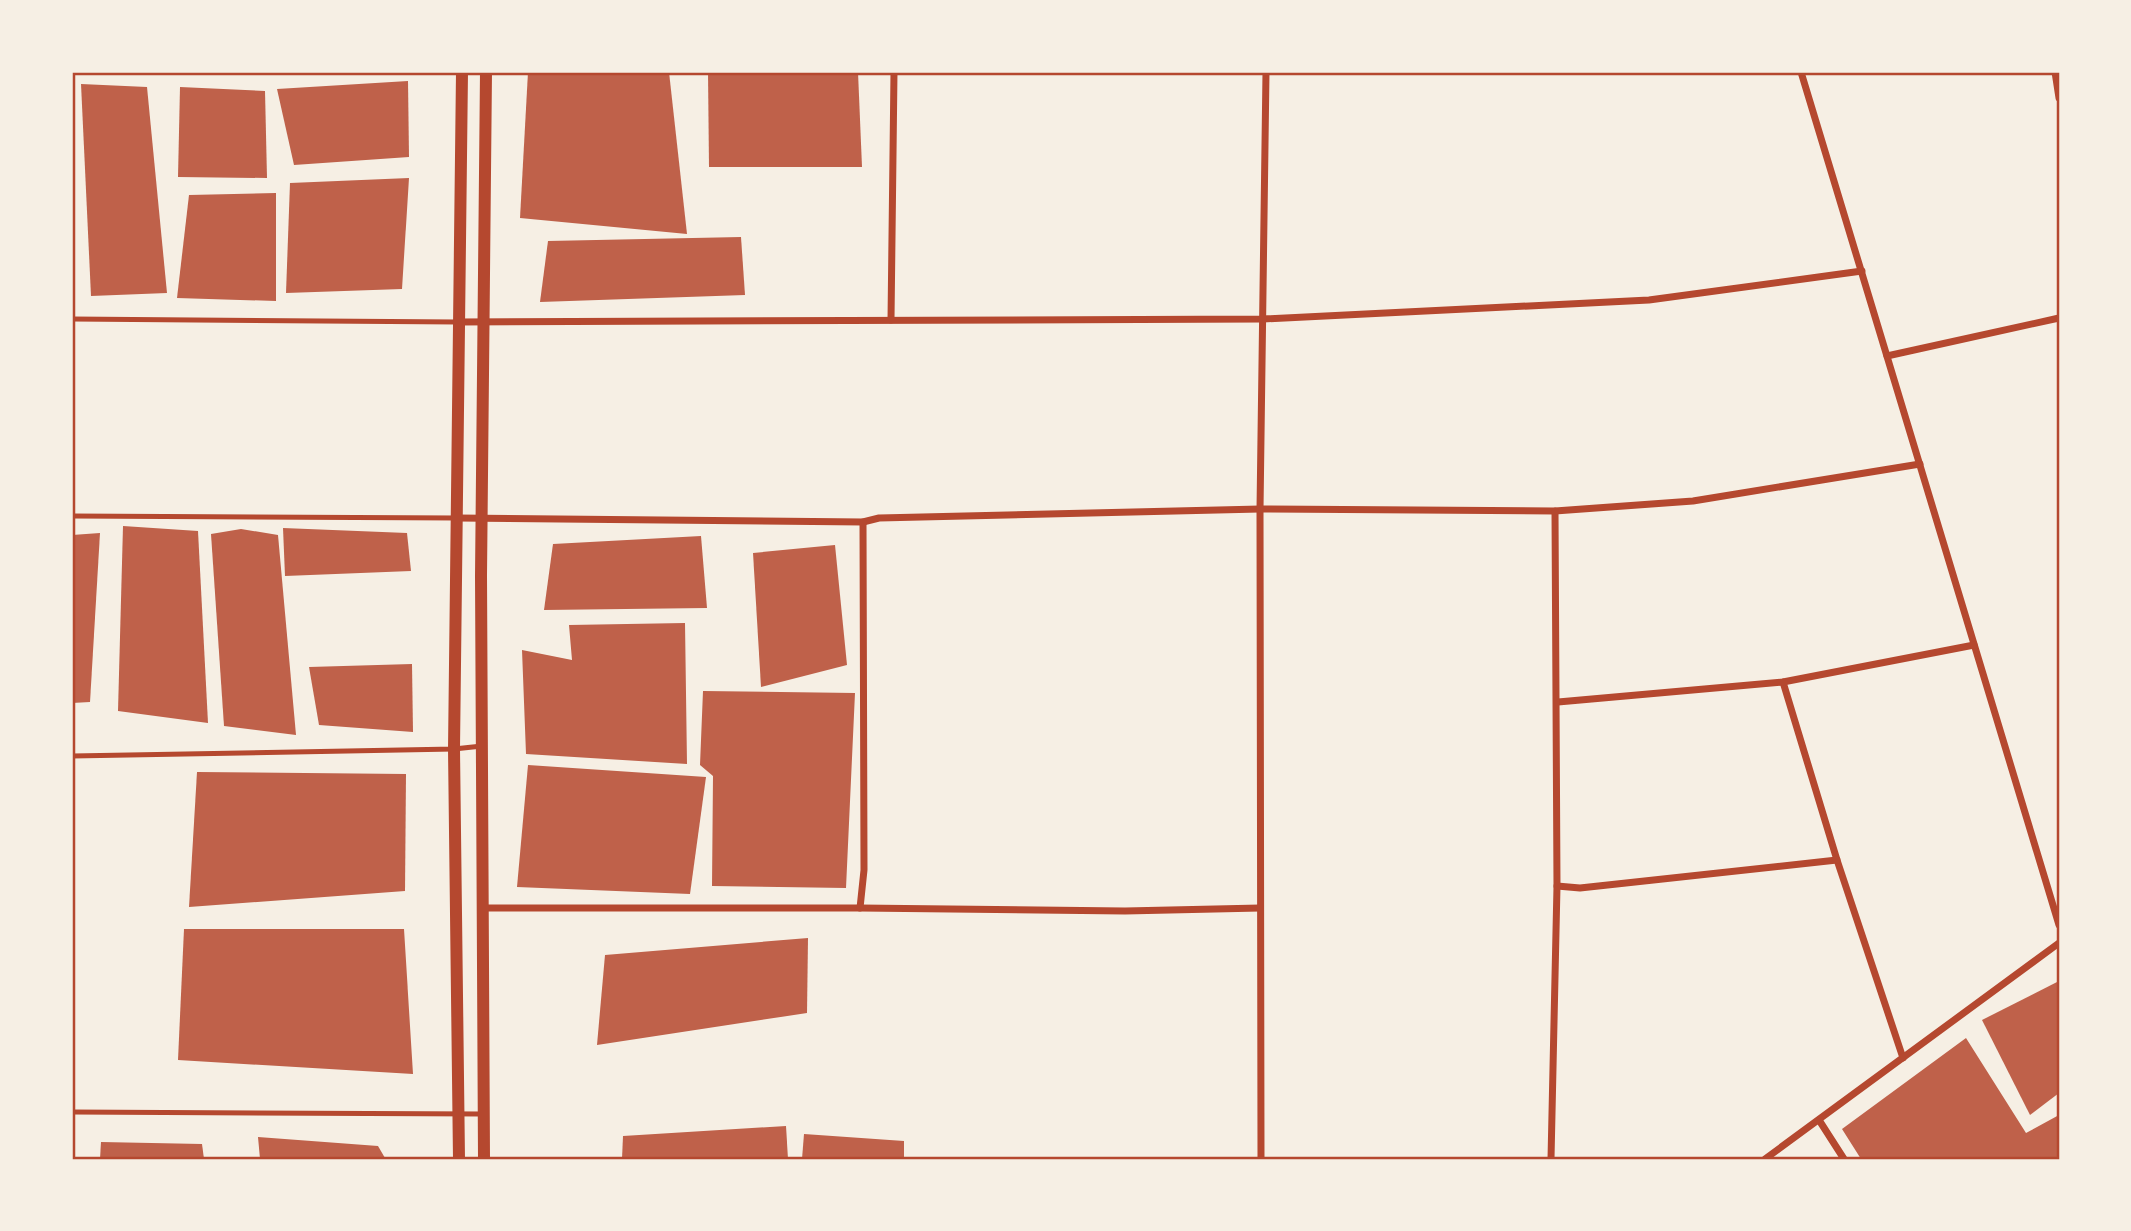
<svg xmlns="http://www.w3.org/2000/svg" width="2131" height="1231" font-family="Inter,sans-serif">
	<rect width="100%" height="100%" fill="#f6efe4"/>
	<g fill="#bf614a">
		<path d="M528,72h141l18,162 -167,-16z"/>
		<path d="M708,72h150l4,95h-153z"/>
		<path d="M408,81l1,76 -115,8 -17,-76z"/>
		<path d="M81,84l66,3 20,206 -76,3z"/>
		<path d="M180,87l85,4 2,87 -89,-1z"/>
		<path d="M409,178l-7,111 -116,4 4,-110z"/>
		<path d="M276,193v108l-99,-3 12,-103z"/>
		<path d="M741,237l4,58 -205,7 8,-61z"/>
		<path d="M123,526l75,5 10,192 -90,-12z"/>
		<path d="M283,528l124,5 4,38 -126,5z"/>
		<path d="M241,529l37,6 18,200 -72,-9 -13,-192z"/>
		<path d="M100,533l-10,169 -18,1v-168z"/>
		<path d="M701,536l6,72 -163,2 9,-66z"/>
		<path d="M835,545l12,120 -86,22 -8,-134z"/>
		<path d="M685,623l2,141 -161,-10 -4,-104 50,10 -3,-35z"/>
		<path d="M412,664l1,68 -94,-7 -10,-58z"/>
		<path d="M703,691l152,2 -9,195 -134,-2 1,-110 -13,-11z"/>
		<path d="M528,765l178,12 -16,117 -173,-7z"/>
		<path d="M197,772l209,2 -1,117 -216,16z"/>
		<path d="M184,929h220l9,145 -235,-14z"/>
		<path d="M808,938l-1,75 -210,32 8,-90z"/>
		<path d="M2059,981v112l-29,22 -48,-95z"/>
		<path d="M1966,1038l60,95 33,-18v44h-198l-19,-30z"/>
		<path d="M786,1126l2,33h-166l1,-23z"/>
		<path d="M804,1134l100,7v18h-102z"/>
		<path d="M258,1137l120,9 7,12 -125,1z"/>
		<path d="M101,1142l101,2 2,15h-104z"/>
	</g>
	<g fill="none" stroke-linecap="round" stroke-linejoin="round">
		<g stroke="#b5482f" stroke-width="5">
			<path d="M72,319l385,3"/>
			<path d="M72,516l385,2"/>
			<path d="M72,756l382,-7 28,-3"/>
			<path d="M72,1112l410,2"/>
		</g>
		<g stroke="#b5482f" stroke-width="7">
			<path d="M1801,72l258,853"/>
			<path d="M2055,72l4,26"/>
			<path d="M891,320l3,-248"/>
			<path d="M458,322l805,-3 386,-19 213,-29"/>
			<path d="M1887,356l172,-38"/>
			<path d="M457,518l406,4 16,-4 381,-9 295,2 138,-10 227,-37"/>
			<path d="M1783,682l54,178 66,198"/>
			<path d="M1558,702l225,-20 191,-37"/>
			<path d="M1557,886l23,2 257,-28"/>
			<path d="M484,908h376l265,3 135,-3"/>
			<path d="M860,908l4,-38 -1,-348"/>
			<path d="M1819,1120l25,39"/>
			<path d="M1261,1159l-1,-650 6,-437"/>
			<path d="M1551,1159l6,-273 -2,-375"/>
			<path d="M1765,1159l294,-216"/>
		</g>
		<g stroke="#b5482f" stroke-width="12">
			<path d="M459,1159l-5,-410 8,-677"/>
			<path d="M484,1159l-3,-583 5,-504"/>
		</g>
	</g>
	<rect width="2131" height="1231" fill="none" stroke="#f6efe4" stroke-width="147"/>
	<rect x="74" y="74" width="1984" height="1084" fill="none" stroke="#b5482f" stroke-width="2.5"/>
</svg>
